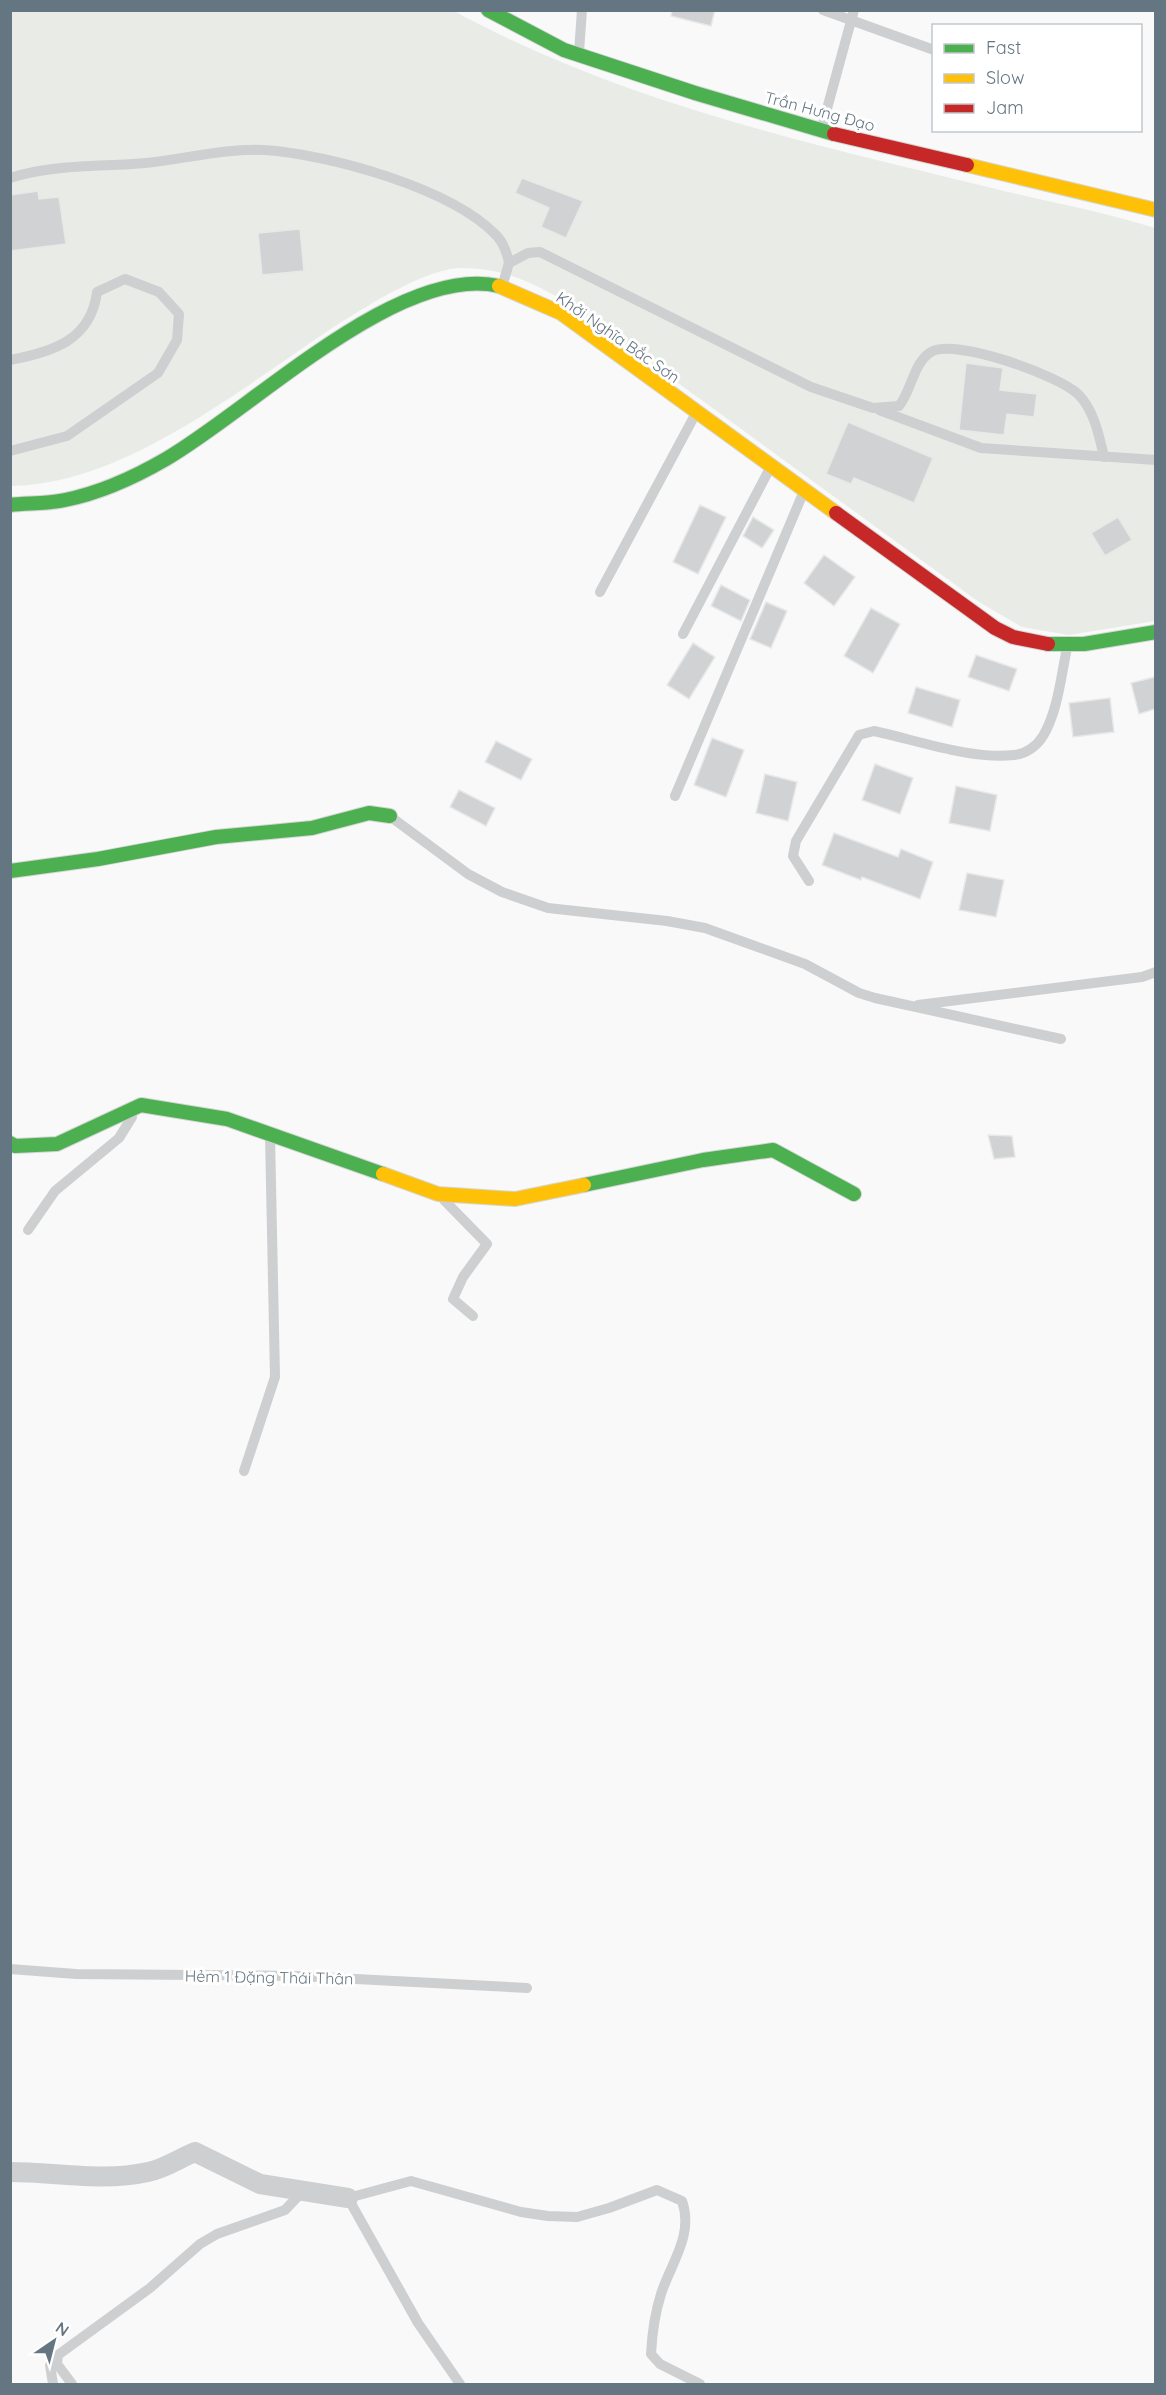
<svg xmlns="http://www.w3.org/2000/svg" width="1166" height="2395" font-family="Quicksand,sans-serif">
	<rect width="100%" height="100%" fill="#f9f9f9"/>
	<path fill="#e8ebe6" d="M10,11h444c165,90 352,132 534,176 55,14 113,24 167,41v393l-86,14 -47,-8 -43,-25 -411,-299c-34,-20 -65,-35 -106,-35 -33,0 -83,31 -111,48 -99,62 -219,168 -340,170z"/>
	<g fill="#d0d2d3" stroke="#e8e8e8" stroke-width="1.5">
		<path d="M672,10h43l-4,16 -40,-10z"/>
		<path d="M522,178l61,23 -17,37 -25,-11 8,-19 -34,-15z"/>
		<path d="M38,191l1,8 20,-2 7,47 -56,7v-56z"/>
		<path d="M300,229l4,42 -42,4 -4,-42z"/>
		<path d="M966,363l37,5 -3,22 37,4 -3,23 -27,-3 -3,21 -45,-5z"/>
		<path d="M848,422l85,36 -19,45 -60,-25 -3,6 -25,-10z"/>
		<path d="M700,505l26,12 -28,57 -25,-12z"/>
		<path d="M753,517l21,13 -12,18 -19,-12z"/>
		<path d="M1118,517l14,23 -27,16 -14,-23z"/>
		<path d="M824,555l31,22 -21,29 -30,-23z"/>
		<path d="M721,585l29,15 -9,21 -30,-15z"/>
		<path d="M766,602l21,9 -16,37 -21,-9z"/>
		<path d="M871,608l29,16 -27,49 -29,-17z"/>
		<path d="M693,643l22,14 -26,42 -22,-14z"/>
		<path d="M976,655l41,14 -8,22 -41,-14z"/>
		<path d="M1155,677v32l-16,5 -8,-31z"/>
		<path d="M916,687l44,13 -8,27 -44,-14z"/>
		<path d="M1110,698l4,34 -41,5 -4,-34z"/>
		<path d="M712,738l32,12 -18,47 -32,-12z"/>
		<path d="M496,741l36,18 -11,21 -36,-18z"/>
		<path d="M875,764l38,14 -13,36 -38,-14z"/>
		<path d="M765,774l32,8 -9,39 -32,-8z"/>
		<path d="M956,786l41,9 -7,36 -41,-8z"/>
		<path d="M459,790l36,18 -9,18 -36,-19z"/>
		<path d="M834,833l64,24 3,-8 32,13 -13,37 -58,-22 -1,3 -39,-15z"/>
		<path d="M967,873l37,7 -8,37 -37,-7z"/>
		<path d="M988,1135l24,1 3,21 -21,2z"/>
	</g>
	<g fill="none" stroke-linecap="round" stroke-linejoin="round">
		<g stroke="#d5d6d7" stroke-width="16">
			<g id="fast">
				<path d="M488,10l76,40 131,43 139,41"/>
				<path d="M10,505c18,-2 37,-1 55,-5 35,-7 70,-23 101,-41 85,-49 233,-196 333,-173"/>
				<path d="M1048,644h36l72,-12"/>
				<path d="M10,871l88,-12 118,-22 96,-9 57,-15 21,3"/>
				<path d="M10,1143l5,3 42,-2 84,-39 86,14 156,55"/>
				<path d="M584,1185l119,-25 70,-10 81,44"/>
			</g>
		</g>
		<g stroke="#d5d6d7" stroke-width="16">
			<g id="slow">
				<path d="M967,165l189,45"/>
				<path d="M499,286l62,27 275,200"/>
				<path d="M383,1174l55,20 77,5 69,-14"/>
			</g>
		</g>
		<g stroke="#d5d6d7" stroke-width="16">
			<g id="jam">
				<path d="M834,134l133,31"/>
				<path d="M836,513l159,115 18,9 35,7"/>
			</g>
		</g>
		<g stroke="#cecfd0" stroke-width="10">
			<path d="M823,10l111,40"/>
			<path d="M579,52l3,-42"/>
			<path d="M822,127l32,-117"/>
			<path d="M10,178c42,-14 93,-11 136,-15 39,-4 79,-15 118,-13 64,4 187,38 232,85 8,8 11,18 13,28"/>
			<path d="M502,287l7,-24 19,-10 12,-1 271,135 62,21 26,-2c13,-16 14,-43 32,-54 24,-14 127,23 147,42 16,16 21,41 26,63"/>
			<path d="M10,360c43,-8 81,-20 87,-68l28,-13 34,13 20,22 -2,26 -19,33 -91,63 -57,15"/>
			<path d="M879,410l102,38 175,12"/>
			<path d="M600,592l96,-179"/>
			<path d="M683,634l87,-166"/>
			<path d="M675,796l129,-305"/>
			<path d="M391,817l77,57 34,18 46,16 119,13 38,7 100,36 54,29 16,5 186,41"/>
			<path d="M809,881l-16,-25 3,-15 63,-106 15,-4c42,9 98,29 140,24 12,-1 23,-9 29,-19 15,-25 18,-60 24,-88"/>
			<path d="M918,1005l224,-28 14,-5"/>
			<path d="M444,1200l43,44 -24,33 -10,22 20,17"/>
			<path d="M28,1230l27,-39 64,-53 13,-21"/>
			<path d="M244,1471l31,-94 -5,-242"/>
			<path d="M10,1969l66,5 222,2 229,12"/>
			<path d="M58,2355l-1,9 15,20"/>
			<path d="M53,2384l-3,-19 8,-10 92,-67 50,-44 17,-10 68,-24 18,-19"/>
			<path d="M460,2384l-42,-61 -70,-125 63,-17 110,31 27,4 29,1 32,-9 48,-18 25,11c12,34 -11,62 -21,93 -6,19 -9,41 -10,60l9,10 40,20"/>
		</g>
		<path stroke="#cecfd0" stroke-width="20" d="M10,2172c46,0 93,10 138,0 16,-3 32,-14 47,-20l65,32 88,14"/>
		<use href="#fast" stroke="#4caf50" stroke-width="14"/>
		<use href="#slow" stroke="#ffc107" stroke-width="14"/>
		<use href="#jam" stroke="#c62828" stroke-width="14"/>
	</g>
	<g text-anchor="middle" stroke-width="6" stroke-linejoin="round" paint-order="stroke">
		<g font-size="16" fill="#657683" stroke="#fff">
			<text transform="translate(820 111) rotate(15)" y="6">Trần Hưng Đạo</text>
			<text transform="translate(618 337) rotate(35)" y="6">Khởi Nghĩa Bắc Sơn</text>
			<text transform="translate(269 1977) rotate(1)" y="6">Hẻm 1 Đặng Thái Thân</text>
		</g>
	</g>
	<rect width="1166" height="2395" fill="none" stroke="#657683" stroke-width="24"/>
	<rect x="932" y="24" width="210" height="108" fill="#ffffff" stroke="#c1c8cd" stroke-width="1.5"/>
	<rect x="944" y="44" width="30" height="9" fill="#4caf50" stroke="#c1c8cd" stroke-width="1.5"/>
	<text x="986" y="54" font-size="18" fill="#657683">Fast</text>
	<rect x="944" y="74" width="30" height="9" fill="#ffc107" stroke="#c1c8cd" stroke-width="1.5"/>
	<text x="986" y="84" font-size="18" fill="#657683">Slow</text>
	<rect x="944" y="104" width="30" height="9" fill="#c62828" stroke="#c1c8cd" stroke-width="1.5"/>
	<text x="986" y="114" font-size="18" fill="#657683">Jam</text>
	<g transform="translate(54 2341) rotate(35)" stroke="#ffffff" stroke-width="4.5" paint-order="stroke">
	<path d="M0-4.5L10 22L0 15L-10 22Z" fill="#657683"/>
	<text y="-9" font-size="16" font-weight="bold" text-anchor="middle" fill="#657683">N</text>
	</g>
</svg>
